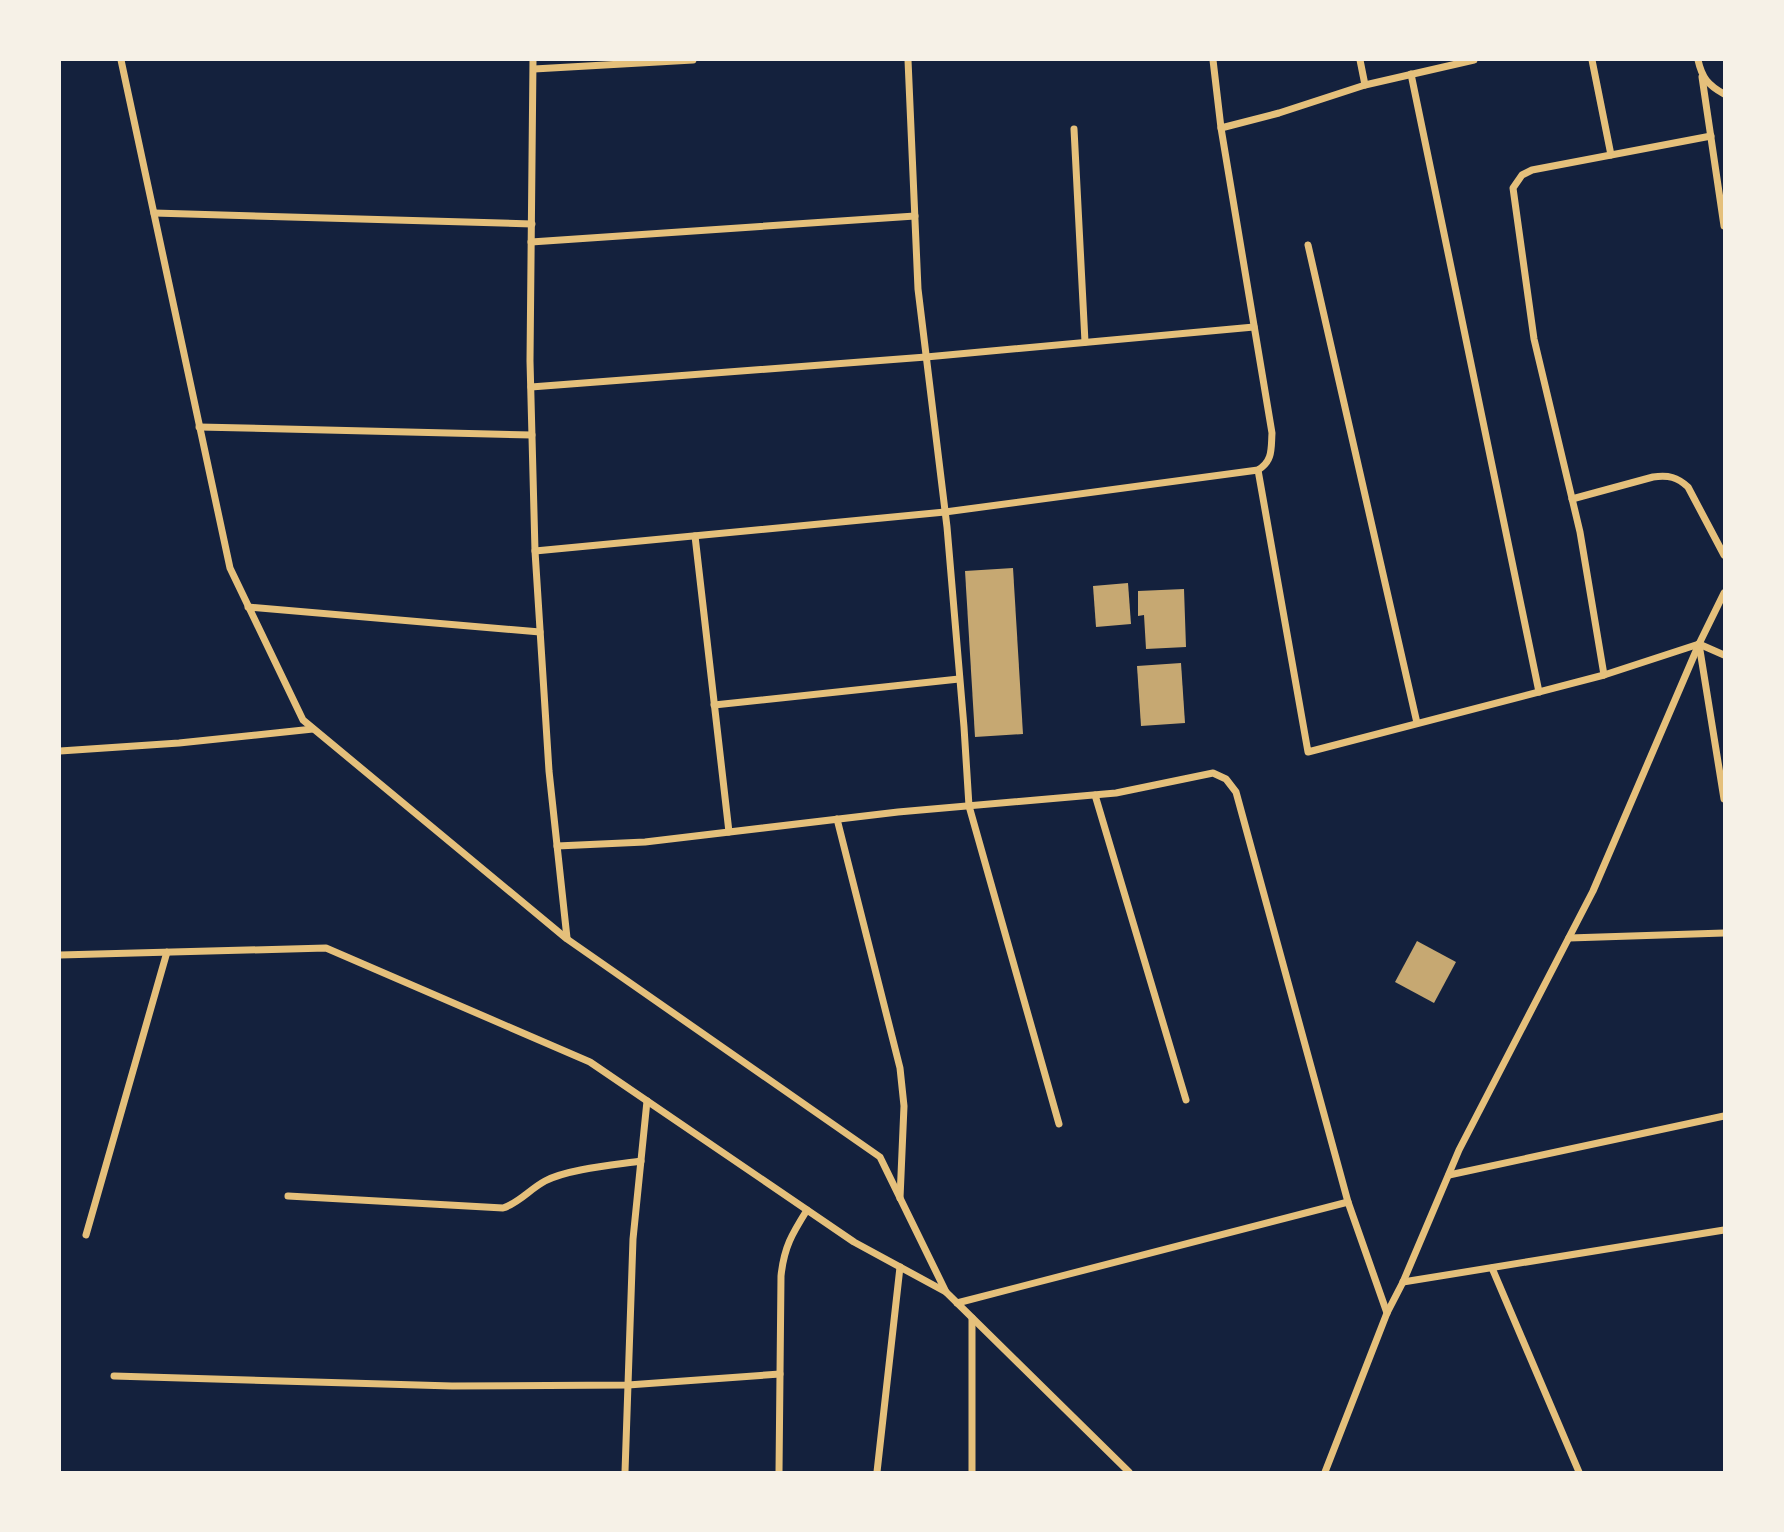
<svg xmlns="http://www.w3.org/2000/svg" width="1784" height="1532" font-family="'Crimson Pro',serif">
	<rect width="100%" height="100%" fill="#14213d"/>
	<g fill="#c6a872">
		<path d="M1013,568l10,166 -48,3 -10,-166z"/>
		<path d="M1128,583l3,41 -35,3 -3,-41z"/>
		<path d="M1184,589l2,58 -40,2 -2,-34 -6,1v-25z"/>
		<path d="M1181,663l4,60 -44,3 -4,-60z"/>
		<path d="M1417,941l39,21 -22,41 -39,-21z"/>
	</g>
	<g fill="none" stroke-linecap="round" stroke-linejoin="round">
		<g stroke="#e5c07b" stroke-width="7">
			<path d="M121,60l109,508 73,152 264,219 313,218 66,135"/>
			<path d="M533,60l-3,301 5,190 14,220 18,167"/>
			<path d="M908,60l10,229 29,238 17,200 5,79 90,318"/>
			<path d="M1213,60l8,68 58,-15 86,-28 109,-25"/>
			<path d="M1360,60l5,25"/>
			<path d="M1592,60l19,95"/>
			<path d="M1698,60c4,18 10,25 26,34"/>
			<path d="M534,69l159,-9"/>
			<path d="M1411,74l128,618"/>
			<path d="M1702,77l22,149"/>
			<path d="M1074,129l11,213"/>
			<path d="M154,213l378,11"/>
			<path d="M531,242l384,-26"/>
			<path d="M1308,245l109,478"/>
			<path d="M531,387l395,-30 328,-30"/>
			<path d="M199,427l333,8"/>
			<path d="M1258,470l50,282 296,-77 95,-31 25,11"/>
			<path d="M1572,499l81,-22c16,-2 24,0 35,10l36,68"/>
			<path d="M695,536l34,296"/>
			<path d="M535,551l410,-39 313,-42c15,-9 13,-21 14,-37l-51,-305"/>
			<path d="M248,607l292,25"/>
			<path d="M1699,644l25,155"/>
			<path d="M1604,675l-24,-143 -46,-193 -21,-151 9,-13 10,-5 179,-34"/>
			<path d="M714,705l245,-26"/>
			<path d="M60,751l119,-8 134,-14"/>
			<path d="M1095,795l91,305"/>
			<path d="M837,819l63,249 4,38 -4,92"/>
			<path d="M557,846l88,-4 253,-30 218,-19 97,-20 13,6 10,13 112,410 39,111"/>
			<path d="M1569,938l155,-5"/>
			<path d="M60,955l266,-7 264,114 264,180 92,50 183,180"/>
			<path d="M1449,1175l275,-59"/>
			<path d="M288,1196l215,12c16,-5 27,-19 42,-27 23,-12 69,-16 96,-20"/>
			<path d="M86,1235l81,-283"/>
			<path d="M1492,1268l87,204"/>
			<path d="M1403,1282l321,-52"/>
			<path d="M957,1303l391,-101"/>
			<path d="M114,1376l338,10 176,-1 152,-11"/>
			<path d="M625,1472l8,-233 14,-138"/>
			<path d="M779,1472l2,-196c3,-29 11,-42 26,-66"/>
			<path d="M877,1472l23,-205"/>
			<path d="M972,1472v-154"/>
			<path d="M1325,1472l62,-159 16,-31 56,-132 134,-259 106,-247 25,-51"/>
		</g>
	</g>
	<rect width="1784" height="1532" fill="none" stroke="#f6f1e7" stroke-width="122"/>
</svg>
